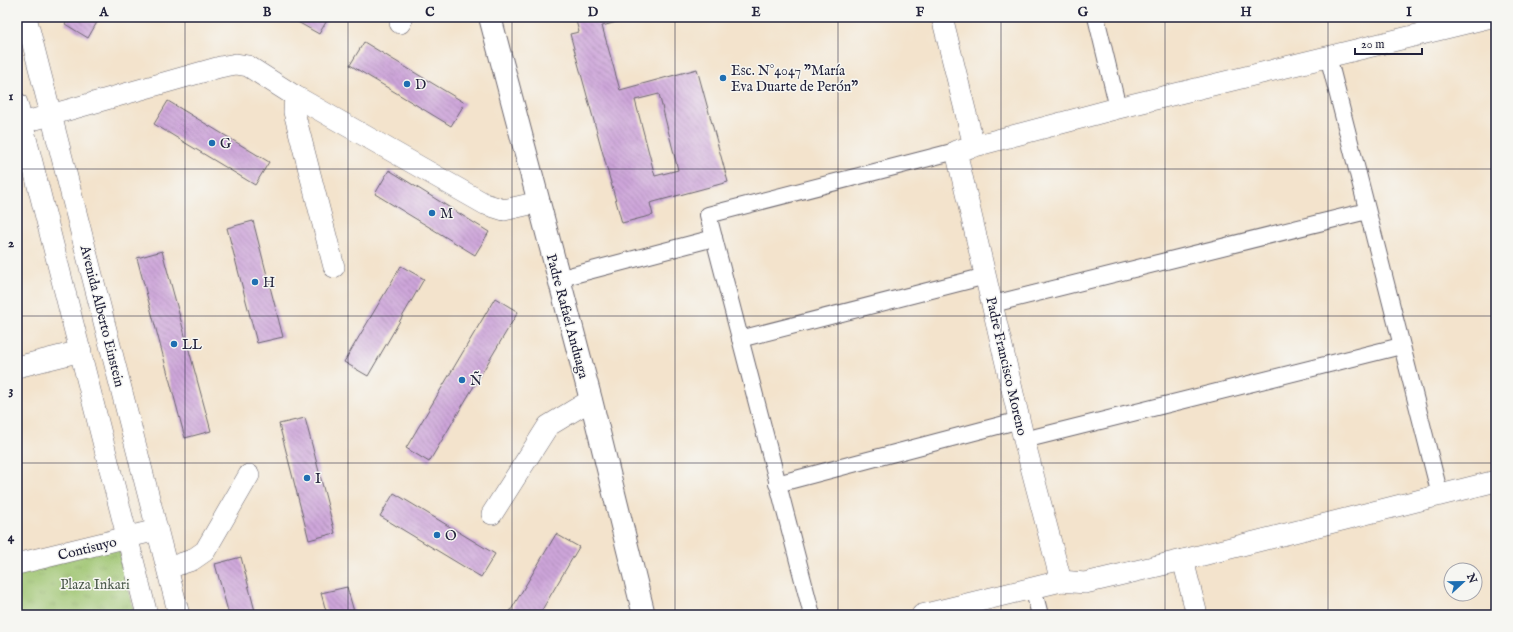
<svg xmlns="http://www.w3.org/2000/svg" width="1513" height="632" font-family="'IM FELL English',serif">
	<defs>
		<pattern id="grass-tufts" width="24" height="20" patternUnits="userSpaceOnUse"><rect width="24" height="20" fill="#9ec46f"/><path d="M3 7l-1-3M5 7V3M7 7l1-3M15 17l-1-3M17 17v-4M19 17l1-3" fill="none" stroke="#88a861"/></pattern>
		<pattern id="building-back-hatch" width="6" height="6" patternUnits="userSpaceOnUse"><rect width="6" height="6" fill="#cda5d9"/><path d="M-1 5l2 2M0 0l6 6M5-1l2 2" fill="none" stroke="#a686b1"/></pattern>
	</defs>
	<rect width="100%" height="100%" fill="#f6f6f2"/>
	<filter id="ink" filterUnits="userSpaceOnUse"><feTurbulence type="fractalNoise" baseFrequency=".025" numOctaves="2"/><feDisplacementMap in="SourceGraphic" scale="8" xChannelSelector="R" yChannelSelector="G"/><feConvolveMatrix kernelMatrix="1 2 1 2 8 2 1 2 1" color-interpolation-filters="sRGB"/></filter>
	<filter id="wash" filterUnits="userSpaceOnUse"><feTurbulence type="fractalNoise" baseFrequency=".012" numOctaves="4" result="noise"/><feDisplacementMap in="SourceGraphic" scale="16" xChannelSelector="R" yChannelSelector="G"/><feGaussianBlur stdDeviation="0.9" result="paint"/><feColorMatrix in="noise" values="0 0 0 0 0 0 0 0 0 0 0 0 0 0 0 0 0 1.4 0 .05"/><feComposite in="paint" operator="in"/></filter>
	<g filter="url(#wash)">
		<rect width="100%" height="100%" fill="#f3e3cc"/>
		<path fill="url(#grass-tufts)" stroke="#607355" d="M118,546l17,69h-118v-43z"/>
		<g id="blocks">
			<g fill="url(#building-back-hatch)" fill-rule="evenodd">
				<path d="M69,17h31l-12,21 -23,-14z"/>
				<path d="M298,17h31l-10,17 -23,-13z"/>
				<path d="M575,17h60l-33,9 18,64 77,-21 31,113 -78,21 3,12 -31,8 -52,-189 9,-2zM659,94l19,76 -23,6 -20,-76z"/>
				<path d="M364,42l101,61 -14,23 -101,-61z"/>
				<path d="M168,101l101,61 -14,23 -101,-61z"/>
				<path d="M389,170l100,62 -14,23 -100,-61z"/>
				<path d="M253,221l30,116 -26,6 -30,-115z"/>
				<path d="M162,251l49,180 -26,7 -48,-180z"/>
				<path d="M401,266l23,13 -56,97 -24,-14z"/>
				<path d="M495,298l23,14 -89,150 -23,-14z"/>
				<path d="M305,418l30,115 -26,7 -30,-116z"/>
				<path d="M394,493l101,61 -14,23 -101,-61z"/>
				<path d="M556,534l23,13 -40,68h-31z"/>
				<path d="M241,557l15,58h-27l-14,-51z"/>
				<path d="M347,587l8,28h-28l-6,-22z"/>
			</g>
		</g>
	</g>
	<g filter="url(#ink)">
		<use href="#blocks" fill-opacity="0" stroke="#6b666e" stroke-width="1"/>
		<g fill="none" stroke-linecap="round" stroke-linejoin="round">
			<g stroke="#6b666e" stroke-width="18">
				<g id="pedestrian">
					<path d="M1096,17l22,91"/>
					<path d="M1328,56l112,439"/>
					<path d="M558,279l156,-41"/>
					<path d="M993,304l374,-93"/>
					<path d="M740,339l246,-63"/>
					<path d="M1024,440l377,-94"/>
					<path d="M777,484l243,-64"/>
					<path d="M1033,588l7,27"/>
					<path d="M812,615l-104,-400 248,-64"/>
				</g>
			</g>
			<g stroke="#6b666e" stroke-width="22">
				<g id="minor">
					<path d="M26,17l153,598"/>
					<path d="M942,17l32,129"/>
					<path d="M400,23l3,-6"/>
					<path d="M295,96l-1,16 40,155"/>
					<path d="M17,103l130,512"/>
					<path d="M22,123l198,-56 16,-3 12,2 47,30 190,108 19,6 35,-8"/>
					<path d="M17,367l64,-16"/>
					<path d="M492,514l56,-88 43,-26"/>
					<path d="M1183,560l14,55"/>
					<path d="M17,564l140,-34"/>
					<path d="M168,568l24,-8 13,-9 44,-76"/>
					<path d="M1061,581l-37,-141 -68,-289 162,-43 373,-91"/>
					<path d="M922,615l139,-34 24,2 98,-23 313,-79"/>
				</g>
			</g>
			<g stroke="#6b666e" stroke-width="24">
				<path id="tertiary" d="M490,17l101,383 53,215"/>
			</g>
			<use href="#pedestrian" stroke="#fff" stroke-width="16"/>
			<use href="#minor" stroke="#fff" stroke-width="21"/>
			<use href="#tertiary" stroke="#fff" stroke-width="22"/>
		</g>
	</g>
	<path fill="none" stroke="#22223b" stroke-width="1" stroke-opacity="0.55" d="M185,17v598M348,17v598M512,17v598M675,17v598M838,17v598M1001,17v598M1165,17v598M1328,17v598M17,169h1479M17,316h1479M17,463h1479"/>
	<g fill="#1f6fb2" stroke="#f6f6f2" stroke-width="1.5">
		<circle cx="723" cy="78" r="4"/>
		<circle cx="407" cy="84" r="4"/>
		<circle cx="212" cy="143" r="4"/>
		<circle cx="432" cy="213" r="4"/>
		<circle cx="255" cy="282" r="4"/>
		<circle cx="174" cy="344" r="4"/>
		<circle cx="462" cy="380" r="4"/>
		<circle cx="307" cy="478" r="4"/>
		<circle cx="437" cy="535" r="4"/>
	</g>
	<g text-anchor="middle" stroke-width="3" stroke-linejoin="round" paint-order="stroke">
		<g font-size="14" fill="#22223b" stroke="#f6f6f2" text-anchor="start">
			<text x="731" y="75">Esc. N°4047 "María<tspan x="731" dy="16">Eva Duarte de Perón"</tspan></text>
			<text x="415" y="89">D</text>
			<text x="220" y="148">G</text>
			<text x="440" y="218">M</text>
			<text x="263" y="287">H</text>
			<text x="182" y="349">LL</text>
			<text x="470" y="385">Ñ</text>
			<text x="315" y="483">I</text>
			<text x="445" y="540">O</text>
		</g>
		<g font-size="14" fill="#22223b" stroke="#f6f6f2">
			<text transform="translate(103 316) rotate(76)" y="5">Avenida Alberto Einstein</text>
			<text transform="translate(568 316) rotate(75)" y="5">Padre Rafael Anduaga</text>
			<text transform="translate(1007 366) rotate(77)" y="5">Padre Francisco Moreno</text>
			<text transform="translate(87 548) rotate(-14)" y="5">Contisuyo</text>
		</g>
		<g font-size="14" fill="#4d5b4d" stroke="#f6f6f2">
			<text x="95" y="589">Plaza Inkari</text>
		</g>
	</g>
	<rect width="1513" height="632" fill="none" stroke="#f6f6f2" stroke-width="44"/>
	<g transform="translate(1463 582) rotate(68)"><circle r="19" fill="#f6f6f2" stroke="#a1a1a9"/>
	<path d="M0-3L7 15L0 10L-7 15Z" fill="#1f6fb2"/>
	<text y="-6" font-size="11" font-weight="bold" text-anchor="middle" fill="#22223b">N</text>
	</g>
	<path d="M1355 48v6h67v-6" fill="none" stroke="#22223b" stroke-width="2"/>
	<text x="1361" y="48" font-size="12" fill="#22223b" stroke="#f6f6f2" stroke-width="3" paint-order="stroke">20 m</text>
	<rect x="22" y="22" width="1469" height="588" fill="none" stroke="#22223b" stroke-width="1.5"/>
	<g font-size="13" text-anchor="middle" font-weight="bold" fill="#22223b">
		<text x="104" y="16">A</text>
		<text x="267" y="16">B</text>
		<text x="430" y="16">C</text>
		<text x="593" y="16">D</text>
		<text x="756" y="16">E</text>
		<text x="920" y="16">F</text>
		<text x="1083" y="16">G</text>
		<text x="1246" y="16">H</text>
		<text x="1409" y="16">I</text>
		<text x="11" y="100">1</text>
		<text x="11" y="247">2</text>
		<text x="11" y="394">3</text>
		<text x="11" y="541">4</text>
	</g>
</svg>
